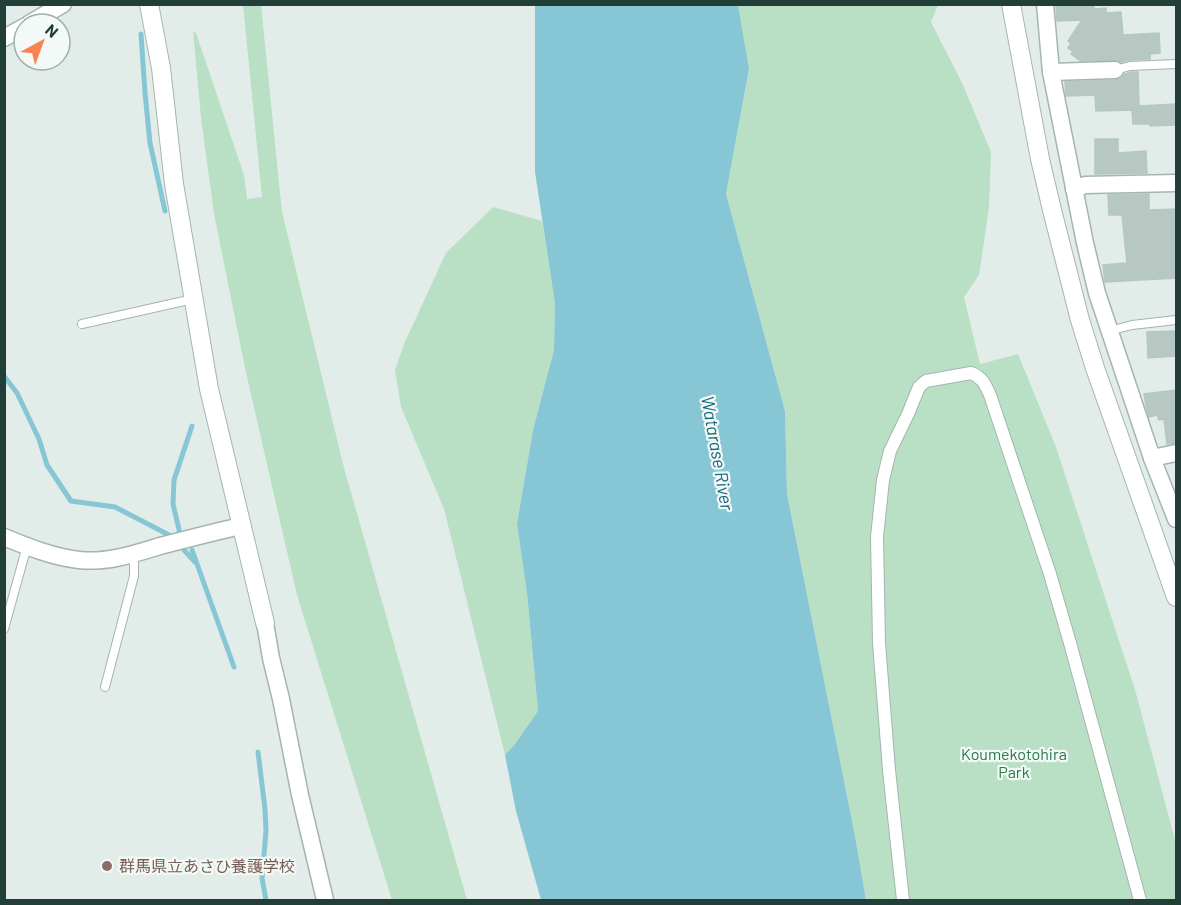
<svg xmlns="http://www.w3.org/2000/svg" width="1181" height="905" font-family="Barlow,'Noto Sans JP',sans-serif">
	<rect width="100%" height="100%" fill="#e2ede9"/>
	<g fill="#b9e0c5">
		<path d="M243,5h18l21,207 62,256 123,432h-75l-95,-305 -15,-65 -37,-162 -31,-154 -13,-96 -8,-87 3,2 48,142 3,24 15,-2z"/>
		<path d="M738,5h200l-7,17 32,63 28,67 -2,56 -10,67 -15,22 16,67 38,-10 38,93 80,246 40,151v56h-310l-11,-64 -68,-342 -2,-83 -59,-217 23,-124z"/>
		<path d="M493,207l49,14 13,83 -1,46 -21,80 -16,94 10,69 11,118 -23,33 -10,11 -61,-246 -43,-102 -6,-37 9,-26 42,-91z"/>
	</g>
	<path fill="#86c6d5" d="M535,5h203l11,64 -23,125 59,217 2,83 68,342 11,64h-325l-25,-89 -11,-56 10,-11 23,-33 -11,-118 -10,-69 16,-94 21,-80 1,-46 -20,-132z"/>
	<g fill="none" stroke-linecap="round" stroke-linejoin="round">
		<g stroke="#86c6d5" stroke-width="5">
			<path d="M141,34l4,59 5,50 15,68"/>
			<path d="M4,376l13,17 22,46 8,26 24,36 44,6 56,29"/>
			<path d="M180,534l-7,-30 1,-24 18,-54"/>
			<path d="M184,550l11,12"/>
			<path d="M192,550l42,117"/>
			<path d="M258,752l7,57 1,22 -4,47 4,22"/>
		</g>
	</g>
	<g fill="#b7c8c2" stroke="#b4c7c0" stroke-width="1.5">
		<path d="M1094,4v5l12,-1v5l15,-1 2,23 36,-2 1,20 -10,1v5l-20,1 -9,2 -6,-2 -34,1 -10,-7 2,-3 -5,-3 3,-5 -3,-2 14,-21 -25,1 -1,-16z"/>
		<path d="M1131,72h7l1,34 37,-2v21l-26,1v-2h-17l-1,-14 -36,1 -1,-16 -29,1 -1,-14 50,-2 6,-1 4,-5z"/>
		<path d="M1095,139h23v14l28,-2 1,22 -52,1z"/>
		<path d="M1149,194v16l27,-1v69l-71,4 -2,-17 24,-2 -5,-48h-13l-1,-20z"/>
		<path d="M1176,331v25l-28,2 -1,-26z"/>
		<path d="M1176,390v53l-9,1 -3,-25 -5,1 -2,-5 -8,2 -3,-11 -2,-12z"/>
	</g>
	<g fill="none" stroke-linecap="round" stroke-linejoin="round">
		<g stroke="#a4b5b0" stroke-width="10">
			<g id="service">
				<path d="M1115,70l15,-4 46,-2"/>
				<path d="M82,324l111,-25"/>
				<path d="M1109,331l23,-6 44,-5"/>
				<path d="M4,629l23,-83"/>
				<path d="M105,687l29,-111v-13l-2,-8"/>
			</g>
		</g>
		<g stroke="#a4b5b0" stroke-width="14">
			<path id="pedestrian" d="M903,900l-14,-130 -10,-127 -2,-106 6,-57 7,-29 18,-37 11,-27 7,-6 45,-8c11,4 14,11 19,22l60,179 20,69 70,257"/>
		</g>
		<g stroke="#a4b5b0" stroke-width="19">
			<g id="minor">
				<path d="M1045,4l6,68 34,171 12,50 55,165 24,61"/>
				<path d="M29,24l34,-20"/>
				<path d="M4,38l20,-11"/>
				<path d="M1051,72l64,-2"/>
				<path d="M1074,189l11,-4 91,-2"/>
				<path d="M1152,458l24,-5"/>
				<path d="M4,537c24,10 49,20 75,23 28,3 55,-6 81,-14 27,-7 54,-14 81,-20"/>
				<path d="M265,623l6,35 10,41 19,96 25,105"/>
			</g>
		</g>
		<g stroke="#a4b5b0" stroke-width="20">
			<g id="tertiary">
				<path d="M149,4l12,64 13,116 35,205 56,234"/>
				<path d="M1011,4l29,155 12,51 28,110 15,48 81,229"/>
			</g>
		</g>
		<use href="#service" stroke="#fff" stroke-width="8"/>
		<use href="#pedestrian" stroke="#fff" stroke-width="12"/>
		<use href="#minor" stroke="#fff" stroke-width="16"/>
		<use href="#tertiary" stroke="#fff" stroke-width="18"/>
	</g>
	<circle fill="#8d6e63" stroke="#f3f9f6" stroke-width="2" cx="107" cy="866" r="6"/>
	<g text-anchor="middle" stroke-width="4.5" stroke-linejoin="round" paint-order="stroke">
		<g font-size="16" fill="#28794b" stroke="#f3f9f6">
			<text x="1014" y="760">Koumekotohira<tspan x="1014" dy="18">Park</tspan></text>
		</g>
		<g font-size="16" fill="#785e54" stroke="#f3f9f6" text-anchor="start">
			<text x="119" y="872">群馬県立あさひ養護学校</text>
		</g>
		<g font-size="18" font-style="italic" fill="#17697f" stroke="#f3f9f6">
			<text transform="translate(717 453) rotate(80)" y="6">Watarase River</text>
		</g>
	</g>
	<rect width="1181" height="905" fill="none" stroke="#213f38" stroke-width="12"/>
	<g transform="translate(42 42) rotate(41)"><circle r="28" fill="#f3f9f6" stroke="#9fafaa" stroke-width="1.5"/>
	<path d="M0-4.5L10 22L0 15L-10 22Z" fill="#fa8352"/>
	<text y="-9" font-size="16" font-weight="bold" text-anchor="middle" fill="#213f38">N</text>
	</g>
</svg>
